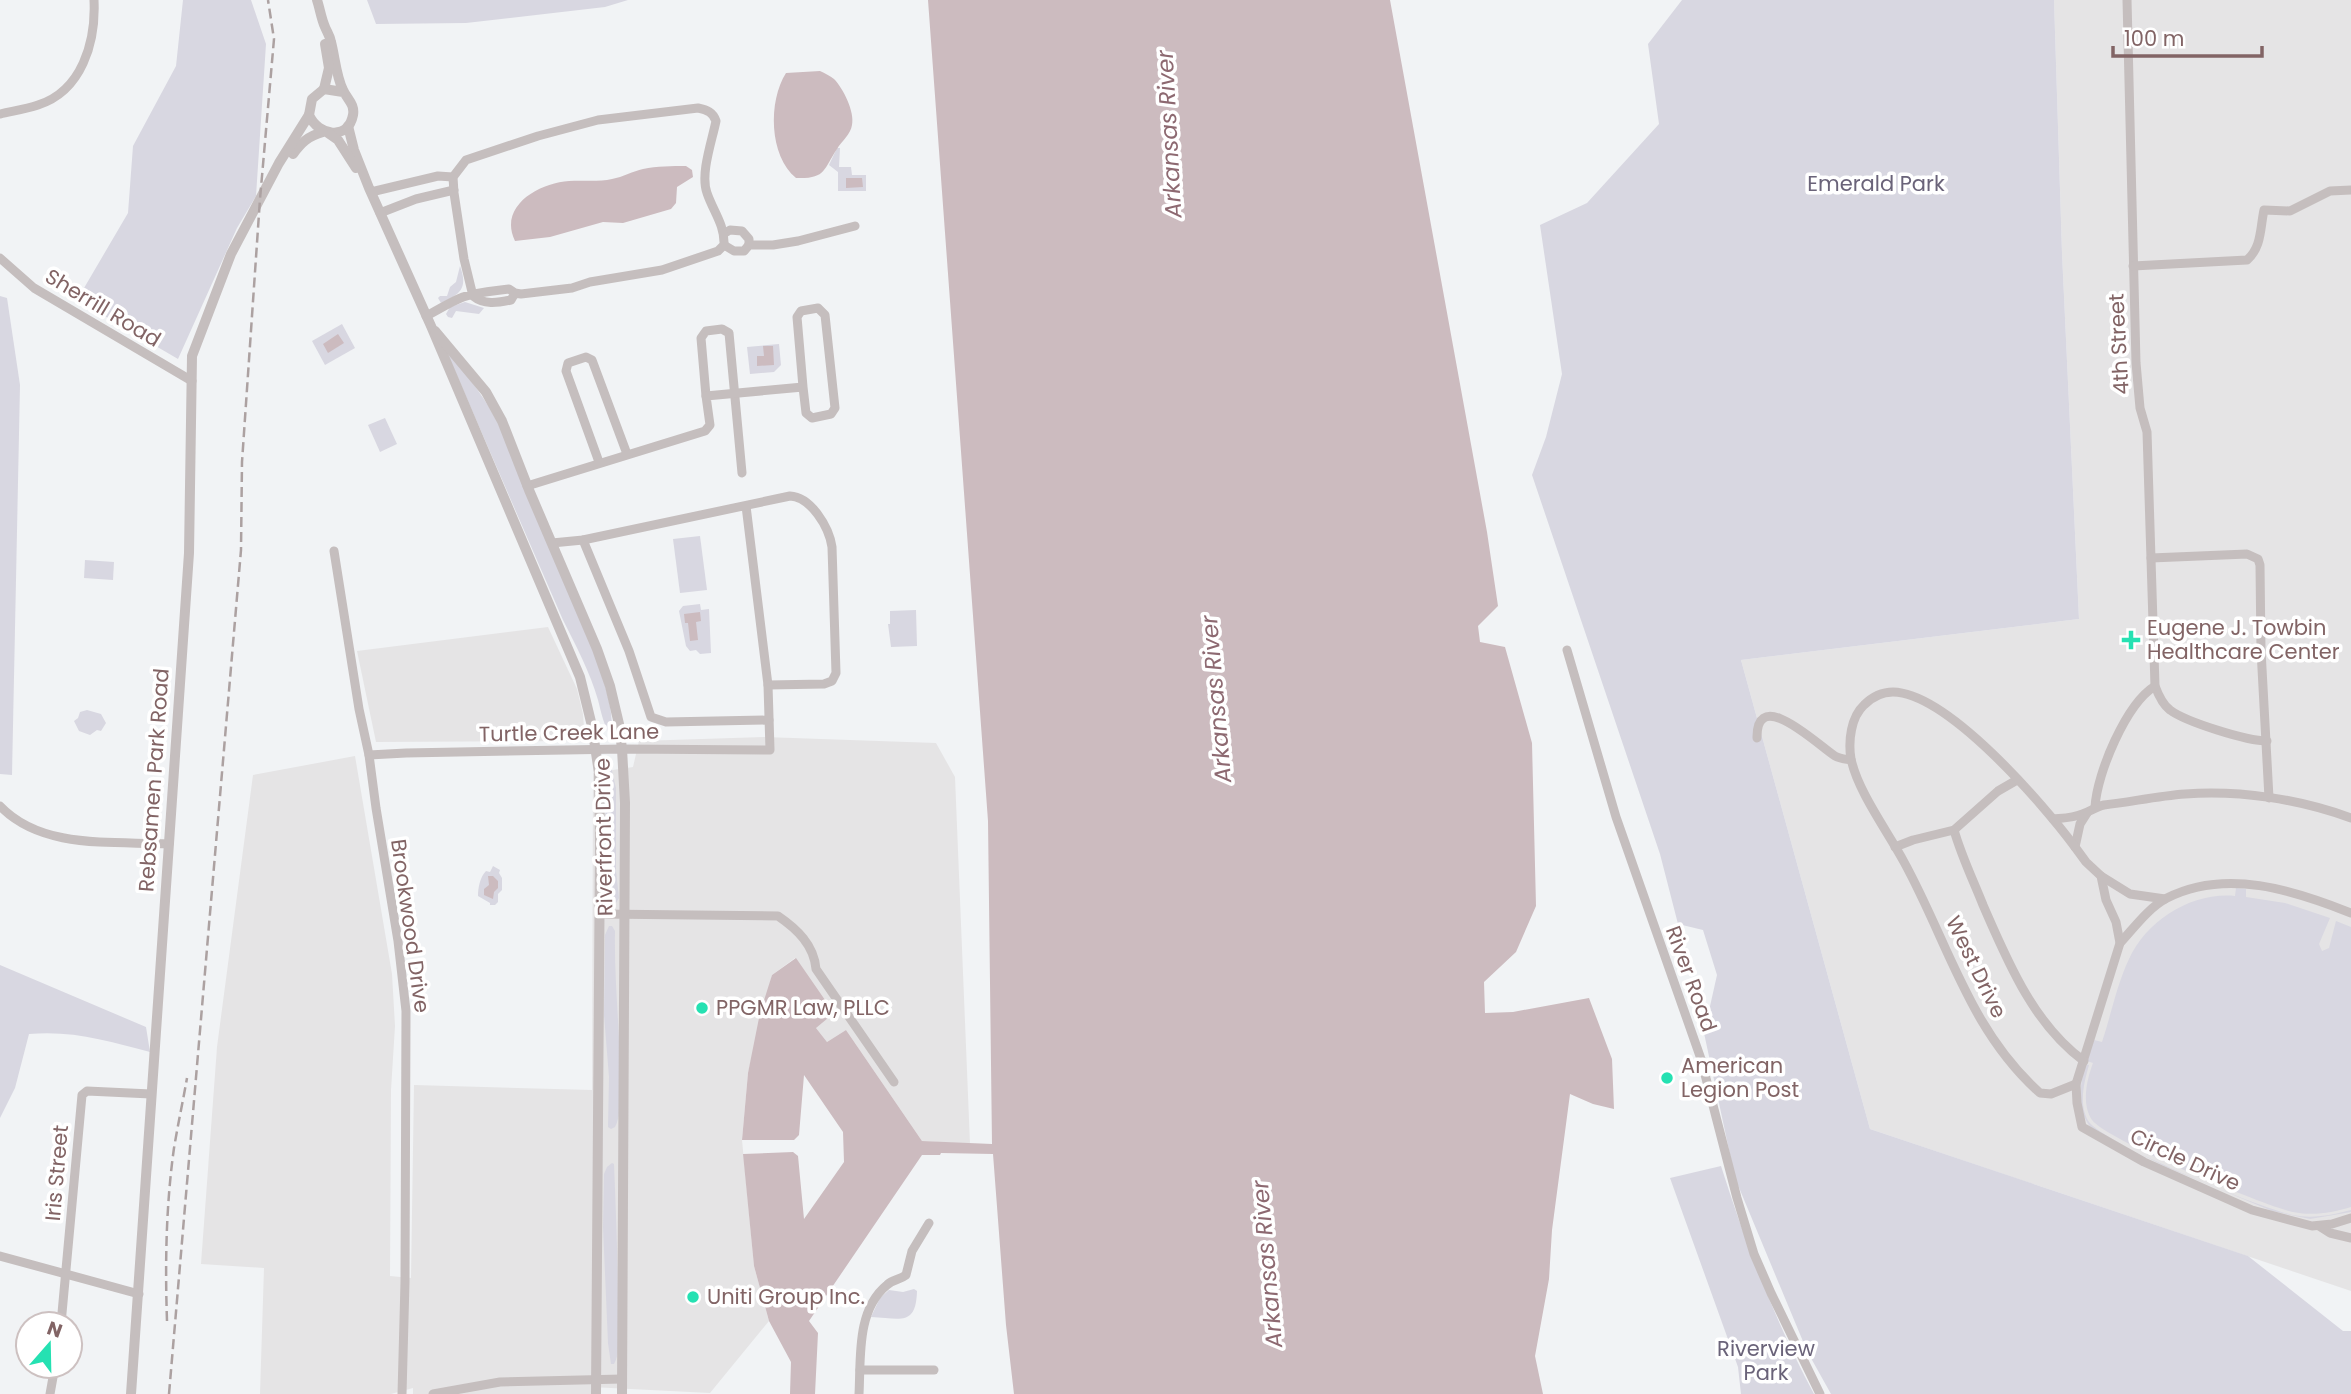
<svg xmlns="http://www.w3.org/2000/svg" width="2351" height="1394" font-family="Poppins,sans-serif">
	<rect width="100%" height="100%" fill="#f1f3f5"/>
	<g fill="#e5e4e5">
		<path d="M2054,0h297v1291l-481,-162 -129,-469 338,-41 -17,-366z"/>
		<path d="M548,627l29,62 6,25 2,27 -209,1 -19,-91z"/>
		<path d="M764,737l172,6 19,34 15,367 -48,-3 -76,-111 -19,12 -11,-14 -21,-70 -23,17 -24,98 -6,67 12,126 15,55 -59,72 -119,-6v7h-178v-6l-22,6h-131l4,-126 -63,-4 16,-217 36,-272 102,-19 37,218 3,52 -4,64 -1,186 21,2 3,-193 178,5 1,-317 40,-6 6,-26z"/>
	</g>
	<g fill="#d8d7e1">
		<path d="M183,0h68l15,44 -10,152 -19,32 -59,131 -101,-59 51,-87 5,-67 43,-80z"/>
		<path d="M367,0h261l-23,7 -139,16 -90,1z"/>
		<path d="M1682,0h372l8,253 17,366 -338,41 129,469 378,127 95,75h8v63h-520l-24,-43 -72,-173 -31,-145 13,-58 -14,-45 -25,-6 -18,-70 -128,-379 14,-38 16,-63 -22,-149 47,-22 72,-79 -11,-80z"/>
		<path d="M837,148h3l-1,19h12l1,8h14v16h-28v-19l-9,-7z"/>
		<path d="M460,266c8,22 1,28 -19,37l-3,-5 2,-2h7l3,-9 6,-5z"/>
		<path d="M0,296l7,2 13,87 -8,390 -12,-1z"/>
		<path d="M465,302l19,6 -5,6 -23,-3 -4,7 -4,-1 -2,-3 4,-7z"/>
		<path d="M342,324l13,24 -30,17 -13,-24z"/>
		<path d="M779,344l2,21 -7,7 -24,2 -3,-27z"/>
		<path d="M448,352c20,24 38,47 52,75 15,32 27,66 41,99 17,40 79,168 70,206h-3c-5,-11 -7,-20 -10,-32 -8,-28 -22,-54 -35,-80l-115,-265z"/>
		<path d="M385,418l12,26 -17,8 -12,-27z"/>
		<path d="M700,536l7,54 -27,3 -7,-54z"/>
		<path d="M85,560l29,2 -1,18 -29,-2z"/>
		<path d="M700,604l1,6 8,-1 2,44 -11,1 -4,-4 -6,1 -4,-5 -7,-35 4,-5z"/>
		<path d="M916,610l1,36 -26,1 -3,-23h2v-13z"/>
		<path d="M87,710l14,4 5,9 -5,8 -4,-1 -7,5 -11,-4 -5,-10 4,-3 2,-6z"/>
		<path d="M607,766l4,1 5,21v83l3,27 -3,5 -6,-4 -6,-116z"/>
		<path d="M493,866l7,4 -1,3 3,5v12l-4,4v8l-3,3h-5v-2l-12,-7c0,-8 2,-19 8,-25l4,1z"/>
		<path d="M2236,888l10,1v8l39,6 45,15 -11,26 3,7 7,-3 7,-27 15,6v280c-20,6 -38,9 -58,5 -29,-6 -186,-72 -201,-92 -11,-16 -5,-41 1,-57l-6,-2 7,-21 8,2c9,-27 15,-58 27,-83 18,-39 63,-67 106,-63z"/>
		<path d="M609,926h3l3,5c-1,50 5,98 5,148 0,16 2,34 -5,48l-4,2 -3,-2 1,-50 -5,-62 1,-80z"/>
		<path d="M0,965l146,62 4,25c-41,-11 -78,-22 -121,-18l-14,54 -15,30z"/>
		<path d="M2086,1064l3,1c-5,18 -11,40 0,57 16,22 173,87 204,93 20,4 39,0 58,-5v2l-41,7 -38,-8 -108,-45 -72,-37c-16,-19 -13,-43 -6,-65z"/>
		<path d="M612,1163l2,1c2,49 4,98 4,147 0,16 4,38 -4,53h-3l-3,-21 -5,-116 1,-53 3,-7z"/>
		<path d="M1721,1166c25,79 54,155 93,228h-73l-3,-27 -68,-189z"/>
		<path d="M914,1289l3,2c-1,36 -17,27 -46,26l9,-19 9,-8 14,2z"/>
	</g>
	<g fill="#ccbbbf">
		<path d="M928,0h462l97,532 11,74 -20,20 2,16 25,5 27,96 4,163 -20,46 -32,30 1,31 28,-1 76,-14 23,61 2,50 -21,-5 -23,-10 -18,136 -3,49 -14,77 8,38h-529l-8,-69 -13,-171 -52,-1 -1,2h-18l-113,166 9,12 -3,61h-25l1,-32 -22,-41 -15,-55 -11,-112 50,-2 5,4 6,63 40,-57 -1,-30 -39,-57 -5,60 -5,5h-52l6,-67 12,-60 12,-38 24,-17 38,55 -18,15 11,14 19,-12 76,111 70,3 -4,-323z"/>
		<path d="M820,71c5,2 10,5 14,8 9,9 21,33 18,46 -1,9 -11,17 -15,24 -14,21 -11,30 -41,29 -27,-22 -28,-77 -10,-105z"/>
		<path d="M686,166l6,4 1,7 -16,10 -1,16 -5,6 -48,14 -20,-1 -53,15 -35,4c-17,-35 24,-58 54,-60 14,-1 30,1 43,-2 11,-2 21,-8 31,-10 14,-3 29,-3 43,-3z"/>
		<path d="M846,178h16l1,9 -17,1z"/>
		<path d="M338,334l6,9 -16,10 -5,-9z"/>
		<path d="M763,346h10l1,19 -17,1v-10h7z"/>
		<path d="M700,612l1,9 -5,1 2,18 -8,1 -2,-18h-3l-1,-9z"/>
		<path d="M488,876h5l5,5v7l-4,4 -1,7 -9,-4v-6l5,-4z"/>
	</g>
	<g fill="none" stroke-linecap="round" stroke-linejoin="round">
		<g stroke="#c5bebe" stroke-width="9">
			<path d="M2127,0l9,363 4,45 7,24 8,254c3,8 8,19 15,24 16,12 77,31 97,31"/>
			<path d="M0,114c13,-3 26,-5 38,-9 44,-14 58,-63 56,-105"/>
			<path d="M371,192l67,-16 15,1"/>
			<path d="M380,213l36,-14 38,-9"/>
			<path d="M725,233l5,-3 12,1 7,8v6"/>
			<path d="M724,245l10,6h10l5,-6h24l25,-4 57,-15"/>
			<path d="M0,258l34,30 158,93"/>
			<path d="M2133,266l114,-6c15,-13 13,-32 17,-50l26,1 40,-20 21,-1"/>
			<path d="M426,316c12,-6 24,-14 37,-19 14,-5 31,-6 46,-8l6,4 6,1 51,-6 18,-6 72,-12 56,-19 6,-6c1,-20 -11,-34 -17,-52 -7,-19 5,-52 9,-72 -3,-9 -9,-11 -18,-13l-100,12 -60,16 -72,24 -13,17 1,16 10,66 9,37c11,9 24,7 38,4l4,-7"/>
			<path d="M706,396l-5,-58 5,-7 16,-2 7,4 13,140"/>
			<path d="M599,462l-33,-91 2,-8 18,-6 6,3 35,94"/>
			<path d="M527,486l178,-55 5,-6 -4,-29 97,-9 -6,-70 4,-6 17,-3 7,7 10,93 -4,6 -19,4 -6,-5 -3,-26"/>
			<path d="M583,540l46,111 22,66 15,5 103,-2"/>
			<path d="M552,543l31,-3 207,-44c21,1 39,31 42,51l4,126 -4,8 -8,3 -56,1 -22,-179"/>
			<path d="M334,551l25,158 10,46 7,53 22,133 8,70 -1,271 -3,112"/>
			<path d="M2151,558l96,-4 11,5 2,6 1,85 8,148"/>
			<path d="M1567,650l49,167 85,242 36,139 17,56 17,39 49,101"/>
			<path d="M1757,738c-1,-54 63,9 78,18 5,3 11,3 16,4"/>
			<path d="M369,755l37,-2 216,-4 148,1 -2,-65"/>
			<path d="M0,806c42,44 113,35 169,38"/>
			<path d="M2095,807c2,-34 31,-103 60,-121"/>
			<path d="M2087,813l-7,11 -5,23 11,15 15,14 5,24 10,22 4,21 -44,141 1,19 5,24 62,35 108,48 60,16 20,-2 19,-6"/>
			<path d="M2053,819c10,-1 20,-1 29,-5 8,-2 13,-7 22,-9 27,-3 53,-9 81,-11 55,-4 114,5 166,24"/>
			<path d="M1954,830c7,25 19,50 29,75 24,55 50,119 101,156"/>
			<path d="M1895,847l18,-7 41,-10 44,-39 19,-11"/>
			<path d="M2075,847c-32,-43 -127,-154 -182,-155 -11,0 -21,5 -29,13 -13,12 -16,36 -13,54 7,33 37,73 53,103 44,80 65,168 136,231l11,1 25,-10"/>
			<path d="M2101,876l29,18 35,5"/>
			<path d="M599,914l179,2c19,13 36,29 38,53l78,113"/>
			<path d="M2120,943c14,-15 28,-35 47,-45 59,-30 126,-8 184,15"/>
			<path d="M2319,1226l11,7 21,5"/>
			<path d="M0,1256l139,38"/>
			<path d="M61,1324l21,-229 5,-4 64,3"/>
			<path d="M860,1370h74"/>
			<path d="M50,1394l5,-28"/>
			<path d="M433,1394l67,-12 122,-3"/>
			<path d="M859,1394c2,-35 -3,-84 28,-109 6,-6 13,-5 19,-10l6,-24 17,-28"/>
		</g>
		<g stroke="#c5bebe" stroke-width="10">
			<path d="M317,0c3,9 4,18 8,27 2,5 5,9 6,15 4,15 5,34 12,48 4,9 12,14 10,25 -5,26 -35,21 -44,0l3,-16 12,-10 19,3"/>
			<path d="M324,89l5,-21 -4,-24"/>
			<path d="M348,126l6,24 15,38 62,138 149,351 12,49 7,47 1,70 -4,551"/>
			<path d="M328,133l10,7 18,28"/>
			<path d="M293,154c8,-11 15,-18 30,-22"/>
			<path d="M435,331l51,61 16,29 27,69 68,159 13,37 9,38 3,25 3,54 -3,591"/>
			<path d="M131,1394l58,-841 3,-197 39,-102 48,-91 30,-48"/>
		</g>
		<g stroke="#aca1a1" stroke-width="2.5" stroke-dasharray="10 5" stroke-linecap="butt">
			<path d="M167,1321c-2,-58 -1,-116 7,-173 4,-24 9,-47 13,-70"/>
			<path d="M169,1394l72,-844 1,-88 18,-263 14,-160 -6,-39"/>
		</g>
	</g>
	<g fill="#25e1b2" stroke="#fff" stroke-width="2.5">
		<path d="M2127.5 629.5h7v7h7v7h-7v7h-7v-7h-7v-7h7z"/>
		<circle cx="702" cy="1008" r="7"/>
		<circle cx="1667" cy="1078" r="7"/>
		<circle cx="693" cy="1297" r="7"/>
	</g>
	<g text-anchor="middle" stroke-width="7" stroke-linejoin="round" paint-order="stroke">
		<g font-size="21" fill="#6a6379" stroke="#fff">
			<text x="1876" y="191">Emerald Park</text>
			<text x="1766" y="1356">Riverview<tspan x="1766" dy="24">Park</tspan></text>
		</g>
		<g font-size="21" fill="#826465" stroke="#fff">
			<text transform="translate(103 308) rotate(31)" y="7">Sherrill Road</text>
			<text transform="translate(2119 344) rotate(-93)" y="7">4th Street</text>
			<text transform="translate(569 733) rotate(-1)" y="7">Turtle Creek Lane</text>
			<text transform="translate(154 780) rotate(-86)" y="7">Rebsamen Park Road</text>
			<text transform="translate(604 837) rotate(-91)" y="7">Riverfront Drive</text>
			<text transform="translate(410 926) rotate(82)" y="7">Brookwood Drive</text>
			<text transform="translate(1976 967) rotate(64)" y="7">West Drive</text>
			<text transform="translate(1691 979) rotate(70)" y="7">River Road</text>
			<text transform="translate(2185 1160) rotate(25)" y="7">Circle Drive</text>
			<text transform="translate(57 1173) rotate(-85)" y="7">Iris Street</text>
		</g>
		<g font-size="21" fill="#826465" stroke="#fff" text-anchor="start">
			<text x="2147" y="635">Eugene J. Towbin<tspan x="2147" dy="24">Healthcare Center</tspan></text>
			<text x="716" y="1015">PPGMR Law, PLLC</text>
			<text x="1681" y="1073">American<tspan x="1681" dy="24">Legion Post</tspan></text>
			<text x="707" y="1304">Uniti Group Inc.</text>
		</g>
		<g font-size="23" font-style="italic" fill="#8d6971" stroke="#fff">
			<text transform="translate(1169 134) rotate(-93)" y="8">Arkansas River</text>
			<text transform="translate(1216 699) rotate(-95)" y="8">Arkansas River</text>
			<text transform="translate(1267 1264) rotate(-95)" y="8">Arkansas River</text>
		</g>
	</g>
	<g transform="translate(49 1345) rotate(20)"><circle r="33" fill="#ffffff" stroke="#cdc1c1" stroke-width="2"/>
	<path d="M0-5L12 26L0 18L-12 26Z" fill="#25e1b2"/>
	<text y="-10" font-size="19" font-weight="bold" text-anchor="middle" fill="#826465">N</text>
	</g>
	<path d="M2113 46v10h149v-10" fill="none" stroke="#826465" stroke-width="3.5"/>
	<text x="2124" y="46" font-size="21" fill="#826465" stroke="#ffffff" stroke-width="5" paint-order="stroke">100 m</text>
</svg>
